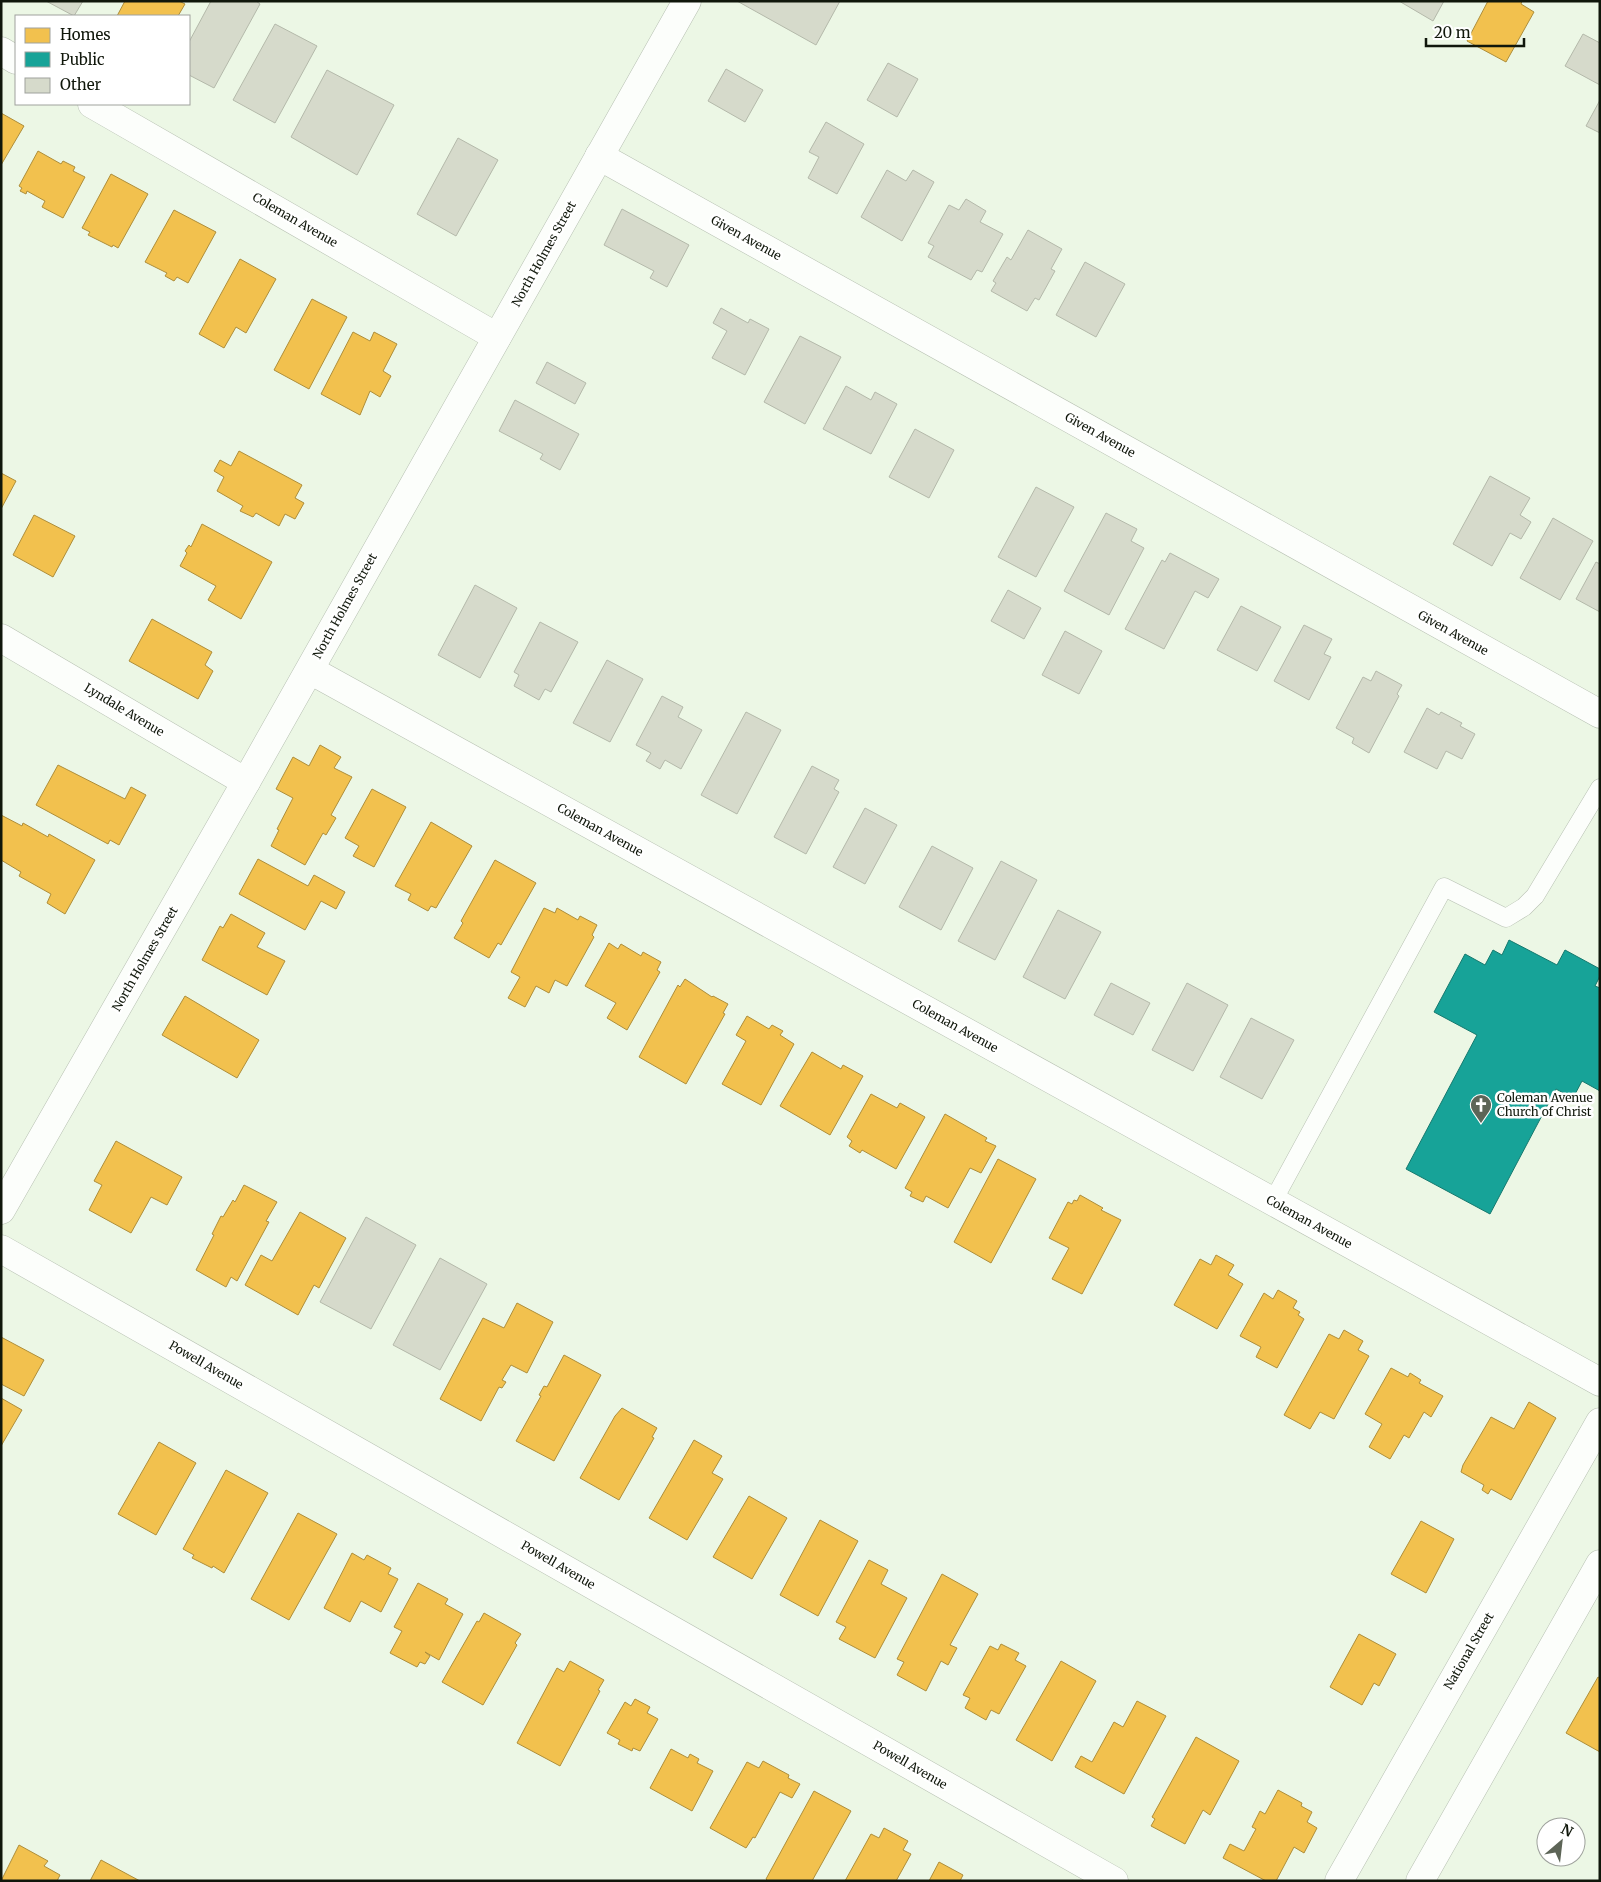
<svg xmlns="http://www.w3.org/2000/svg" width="1601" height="1882" font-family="Merriweather,serif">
	<rect width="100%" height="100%" fill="#ecf7e5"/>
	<g fill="#f2c14e" stroke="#ae8e3a">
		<path d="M125,1h54l6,3 -7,12h-61z"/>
		<path d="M1488,1h34l-1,3 13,8 -28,50 -39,-21z"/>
		<path d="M1,113l23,13 -23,39z"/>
		<path d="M38,151l23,13 2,-3 12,6 -2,4 12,6 -22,41 -21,-11 3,-6 -18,-10 -1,3 -6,-3 2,-3 -3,-2z"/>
		<path d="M111,174l37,20 -30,54 -5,-3 -1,2 -24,-12 2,-3 -8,-4z"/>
		<path d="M174,210l42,22 -28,51 -11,-6 -3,4 -9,-5 2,-3 -22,-11z"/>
		<path d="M240,259l36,20 -30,54 -10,-6 -12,21 -25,-14z"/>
		<path d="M312,299l35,18 -38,72 -35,-19z"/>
		<path d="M353,332l17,9 4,-9 23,12 -14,27 8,5 -11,21 -10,-6 -10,24 -39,-21z"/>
		<path d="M239,451l63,34 -7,13 9,5 -9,16 -10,-5 -6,12 -23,-13 -3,4 -13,-6 3,-5 -26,-15 7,-14 -10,-6 6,-11 11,6z"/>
		<path d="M1,473l15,8 -15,28z"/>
		<path d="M34,515l41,21 -22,41 -40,-22z"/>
		<path d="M202,524l70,38 -31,57 -33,-19 8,-14 -36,-20 7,-13 -2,-2 4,-6 2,2z"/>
		<path d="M152,619l60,33 -7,13 8,6 -15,28 -69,-38z"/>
		<path d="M320,745l21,12 -7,11 18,9 -21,38 5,3 -10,17 -3,-2 -18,32 -34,-19 8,-16 -2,-1 16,-31 -17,-9 17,-32 16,9z"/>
		<path d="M58,765l67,34 6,-12 15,8 -27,50 -9,-5 -2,4 -72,-39z"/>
		<path d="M372,789l34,18 -32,60 -21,-11 6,-10 -14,-8z"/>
		<path d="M1,815l21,11 1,-3 25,14 1,-3 46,26 -30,54 -18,-11 4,-9 -32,-18 2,-4 -20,-12z"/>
		<path d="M431,822l41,24 -36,62 -5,-2 -3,5 -20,-11 3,-6 -16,-8z"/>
		<path d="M258,859l50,27 6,-11 31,17 -9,17 -15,-8 -16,29 -66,-36z"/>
		<path d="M495,860l41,23 -35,62 -3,-2 -9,15 -35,-20 9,-15 -2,-2z"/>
		<path d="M544,908l11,5 2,-5 21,12 2,-4 17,9 -5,10 2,2 -27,49 -12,-6 -6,13 -13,-7 -11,21 -17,-9 12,-21 -9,-5z"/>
		<path d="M231,914l34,19 -8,14 28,14 -18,34 -65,-35 18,-34 3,2z"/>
		<path d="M609,943l9,6 3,-5 20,12 2,-4 18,10 -4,8 3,2 -33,58 -20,-12 9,-15 -31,-17z"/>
		<path d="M685,979l27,18 1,-1 15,8 -5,9 2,1 -39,70 -47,-27 39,-72 2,2z"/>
		<path d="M185,996l74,44 -22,38 -75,-43z"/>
		<path d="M747,1016l22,13 3,-4 11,6 -3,4 14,9 -33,61 -39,-21 24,-43 -10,-6z"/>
		<path d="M812,1052l29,17 2,-4 20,11 -33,59 -50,-29z"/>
		<path d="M871,1094l26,14 3,-5 25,14 -29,52 -34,-19 -2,3 -11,-7 3,-5 -5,-4z"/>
		<path d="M945,1114l42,24 -2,3 11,5 -15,27 -11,-5 -22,40 -22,-12 -3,6 -13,-6 2,-4 -7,-4z"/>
		<path d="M116,1141l66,36 -15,28 -16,-8 -20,36 -42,-23 13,-25 -8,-4z"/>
		<path d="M998,1159l38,20 -45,84 -37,-21z"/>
		<path d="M244,1185l33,17 -11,19 3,1 -32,59 -6,-4 -5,10 -30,-17 18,-35 -2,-1 9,-18 2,1 10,-17 2,2z"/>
		<path d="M1080,1195l23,13 -2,2 20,10 -39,74 -30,-15 17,-31 -20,-10 19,-36 4,2 2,-4 3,1z"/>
		<path d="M300,1212l46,26 -27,50 -5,-3 -16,30 -53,-30 16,-30 11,6z"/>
		<path d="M1216,1255l18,10 -6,10 15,9 -26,45 -43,-24 26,-46 11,6z"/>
		<path d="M1278,1290l19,11 -4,7 7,4 -2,3 6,4 -27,49 -21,-11 5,-10 -21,-11 24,-43 9,6z"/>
		<path d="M517,1303l36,19 -26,51 -16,-8 -9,15 4,2 -4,6 -3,-1 -18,34 -41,-22 43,-81 21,10z"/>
		<path d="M1344,1330l19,11 -5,9 11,6 -35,63 -14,-7 -10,17 -26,-14 45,-81 10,5z"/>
		<path d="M1,1337l43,23 -20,36 -23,-12z"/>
		<path d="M564,1355l37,20 -47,86 -38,-20 25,-45 -2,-1 5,-9 3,1z"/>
		<path d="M1391,1368l17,9 2,-4 11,7 -2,3 24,13 -12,21 -7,-5 -15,26 -5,-3 -14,24 -21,-12 13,-23 -17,-10z"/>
		<path d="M1,1398l21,12 -21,36z"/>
		<path d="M1529,1402l27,16 -45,82 -20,-11 -3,5 -6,-4 2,-5 -23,-13 2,-7 28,-48 23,12z"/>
		<path d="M622,1408l35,20 -5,9 2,1 -35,62 -39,-22 35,-62z"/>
		<path d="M694,1440l28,16 -10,17 11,6 -36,61 -38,-22z"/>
		<path d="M159,1442l37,21 -40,72 -38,-21z"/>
		<path d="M226,1470l42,23 -44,80 -11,-7 -1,2 -20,-10 2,-3 -11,-6z"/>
		<path d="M749,1496l38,22 -35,61 -39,-22z"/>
		<path d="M298,1513l39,21 -48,86 -38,-21z"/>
		<path d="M820,1520l38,21 -40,75 -38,-21z"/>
		<path d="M1421,1521l33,18 -28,54 -35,-19z"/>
		<path d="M352,1553l12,7 3,-5 24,13 -3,6 10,5 -17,33 -20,-11 -11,21 -26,-14z"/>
		<path d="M869,1560l19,10 -7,14 26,14 -32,60 -36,-19 7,-12 -10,-5z"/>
		<path d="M942,1574l36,20 -28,51 7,3 -9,17 -7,-4 -15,30 -29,-16 7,-13 -7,-3z"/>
		<path d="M418,1583l30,16 -3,5 18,10 -24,46 -14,-8 5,4 -5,8 -5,-2 -3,5 -27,-14 12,-22 -8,-4z"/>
		<path d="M484,1613l37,21 -6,9 2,2 -34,60 -41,-23 35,-61 2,1z"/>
		<path d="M1359,1634l37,20 -17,32 -5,-3 -12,22 -32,-18z"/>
		<path d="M1001,1644l18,9 -4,7 11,6 -27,48 -8,-4 -5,10 -21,-12 5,-10 -7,-3 27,-49 8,4z"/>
		<path d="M570,1661l34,19 -6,10 2,1 -40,75 -43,-23 40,-75 7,4z"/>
		<path d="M1061,1661l35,20 -44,80 -36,-21z"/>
		<path d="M1598,1677l2,1v74l-34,-19z"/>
		<path d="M635,1699l15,8 -3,6 11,6 -18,32 -7,-3 -1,3 -14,-7 2,-4 -13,-7 18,-31 6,4z"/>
		<path d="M1137,1701l29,15 -42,78 -49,-27 6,-11 11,6 22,-40 9,5z"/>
		<path d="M1196,1737l43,24 -29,54 -7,-5 -18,34 -34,-18 4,-7 -3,-2z"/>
		<path d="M671,1749l17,9 2,-4 9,5 -2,4 16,8 -21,40 -42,-23z"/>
		<path d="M763,1761l26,14 -1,3 12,6 -8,14 -12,-6 -25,46 -2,-1 -7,11 -36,-20 37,-66 12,6z"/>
		<path d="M1278,1790l24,13 -1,3 11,6 -5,10 10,6 -13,25 -10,-6 -18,34h-10l-43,-23 7,-14 14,7 12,-22 -4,-2 8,-16 5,3z"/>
		<path d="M814,1791l37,20 -39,70h-44l-2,-2z"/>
		<path d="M884,1828l24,13 -5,9 8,4 -15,27h-51l26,-47 8,4z"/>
		<path d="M19,1845l29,16 -4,5 16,9 -3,6h-56z"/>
		<path d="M101,1860l39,21h-50z"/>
		<path d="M939,1862l24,13 -3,6h-31z"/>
	</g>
	<path fill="#17a398" stroke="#15796e" d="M1509,940l48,25 8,-15 35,19v7l-5,10 5,2v103l-18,-10 -9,17 -17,-9 -66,125 -84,-45 71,-134 -43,-23 31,-58 20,11 8,-15 9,5z"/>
	<g fill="#d6dacb" stroke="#b4b9aa">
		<path d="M46,1h37l-9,15z"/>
		<path d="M211,1h45l4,3 -46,84 -25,-13v-33z"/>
		<path d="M737,1h103l-24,44z"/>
		<path d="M1399,1h45l-11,20z"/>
		<path d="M275,24l42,22 -42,77 -42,-23z"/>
		<path d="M1583,34l17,9v42l-35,-19z"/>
		<path d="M888,63l30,16 -21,38 -30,-17z"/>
		<path d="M726,69l37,21 -18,32 -37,-21z"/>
		<path d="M327,70l67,35 -37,70 -66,-38z"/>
		<path d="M1600,100v33l-14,-7z"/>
		<path d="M826,122l38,22 -27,50 -29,-16 11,-21 -10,-5z"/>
		<path d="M458,138l40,22 -42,76 -39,-22z"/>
		<path d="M887,170l19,11 7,-11 21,12 -32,59 -41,-24z"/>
		<path d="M966,199l20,12 -6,11 23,12 -21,38 -5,-2 -6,10 -43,-23 6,-11 -6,-3 21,-38 10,5z"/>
		<path d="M622,209l67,36 -22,42 -17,-9 4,-7 -50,-26z"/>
		<path d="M1028,230l34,19 -11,20 4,2 -16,29 -4,-2 -8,13 -36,-20 5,-8 -3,-2 14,-24 4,3z"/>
		<path d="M1085,262l40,22 -29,53 -40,-22z"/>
		<path d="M721,308l27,15 2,-4 19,10 -24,46 -33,-17 15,-27 -14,-8z"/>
		<path d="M800,336l41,21 -36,67 -41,-22z"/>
		<path d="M547,362l39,21 -11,21 -39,-21z"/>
		<path d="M846,386l25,14 4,-8 22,12 -26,50 -48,-25z"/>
		<path d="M515,400l64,34 -19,36 -20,-11 3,-5 -44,-23z"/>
		<path d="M915,429l39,21 -25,48 -40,-21z"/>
		<path d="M1490,476l40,22 -10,17 11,7 -10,17 -11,-6 -18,33 -39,-22z"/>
		<path d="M1036,487l38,20 -38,70 -38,-20z"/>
		<path d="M1106,513l31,16 -6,12 13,7 -35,67 -45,-24z"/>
		<path d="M1553,518l40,23 -33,59 -40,-22z"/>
		<path d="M1170,553l49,26 -11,19 -13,-7 -31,58 -39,-20 37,-69 3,2z"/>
		<path d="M1596,562l4,2v48l-24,-13z"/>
		<path d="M475,585l42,23 -37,70 -42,-23z"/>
		<path d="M1008,590l33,18 -17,31 -33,-18z"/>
		<path d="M1241,606l40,21 -24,44 -40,-21z"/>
		<path d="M540,622l38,20 -27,50 -6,-3 -6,11 -25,-14 5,-11 -5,-3z"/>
		<path d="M1304,625l28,14 -8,15 7,3 -22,43 -35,-19z"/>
		<path d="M1065,631l37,20 -23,43 -37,-19z"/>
		<path d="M607,660l36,19 -33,63 -37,-19z"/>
		<path d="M1376,671l26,14 -5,9 2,2 -30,57 -17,-10 2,-5 -18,-10 27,-51 8,4z"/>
		<path d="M662,696l21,11 -5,10 24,13 -21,39 -16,-9 -5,9 -14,-8 5,-8 -15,-8z"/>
		<path d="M1427,708l12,7 2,-3 21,11 -2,3 15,8 -13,25 -16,-8 -9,18 -33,-17z"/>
		<path d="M746,712l35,18 -44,84 -36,-19z"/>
		<path d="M812,766l27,14 -5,9 5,3 -33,62 -32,-17z"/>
		<path d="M865,808l32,17 -32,59 -32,-17z"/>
		<path d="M932,846l41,22 -32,62 -42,-23z"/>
		<path d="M1001,861l36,19 -42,80 -37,-19z"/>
		<path d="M1058,910l43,22 -36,67 -42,-22z"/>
		<path d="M1111,983l39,20 -17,32 -39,-20z"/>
		<path d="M1187,983l41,22 -35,66 -41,-21z"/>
		<path d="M1251,1018l43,22 -32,59 -42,-22z"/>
		<path d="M366,1217l50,28 -45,84 -51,-27z"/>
		<path d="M440,1258l47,26 -47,86 -47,-25z"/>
	</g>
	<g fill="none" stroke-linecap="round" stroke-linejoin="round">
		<g stroke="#b7c0b2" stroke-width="19">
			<path id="service" d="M1273,1201l171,-314 62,31 18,-11 11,-11 65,-108"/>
		</g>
		<g stroke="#b7c0b2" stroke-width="29">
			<g id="minor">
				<path d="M1,51l15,9"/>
				<path d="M92,104l405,233"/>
				<path d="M599,156l1001,558"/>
				<path d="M1,638l245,144"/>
				<path d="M310,670l1290,712"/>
				<path d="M1,1249l1113,632"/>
			</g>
		</g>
		<g stroke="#b7c0b2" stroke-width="29">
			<path id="tertiary" d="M1,1210l245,-428 441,-781"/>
		</g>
		<g stroke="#b7c0b2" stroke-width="29">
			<g id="secondary">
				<path d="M1339,1881l261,-459"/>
				<path d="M1420,1881l180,-317"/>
			</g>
		</g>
		<use href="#service" stroke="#fcfefb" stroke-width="18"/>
		<use href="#minor" stroke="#fcfefb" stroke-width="28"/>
		<use href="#tertiary" stroke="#fcfefb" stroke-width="28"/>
		<use href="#secondary" stroke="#fcfefb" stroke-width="28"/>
	</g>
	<defs>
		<g id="church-pin" transform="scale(1.125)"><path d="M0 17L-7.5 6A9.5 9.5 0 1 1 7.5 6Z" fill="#5d6557" stroke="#fff"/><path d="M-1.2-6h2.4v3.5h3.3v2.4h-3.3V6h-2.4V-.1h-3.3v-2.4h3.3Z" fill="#fff"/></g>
	</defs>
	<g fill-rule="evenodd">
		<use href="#church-pin" x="1481" y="1105"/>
	</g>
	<g text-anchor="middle" stroke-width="5" stroke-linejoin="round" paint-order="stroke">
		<g font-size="12" fill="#10170b" stroke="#fff">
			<text transform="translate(295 220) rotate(30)" y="4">Coleman Avenue</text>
			<text transform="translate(746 238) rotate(29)" y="4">Given Avenue</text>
			<text transform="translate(544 254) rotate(-61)" y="4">North Holmes Street</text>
			<text transform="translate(1100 435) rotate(29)" y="4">Given Avenue</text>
			<text transform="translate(345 606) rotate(-61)" y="4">North Holmes Street</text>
			<text transform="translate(1453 633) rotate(29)" y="4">Given Avenue</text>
			<text transform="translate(124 710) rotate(31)" y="4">Lyndale Avenue</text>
			<text transform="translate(600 830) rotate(29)" y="4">Coleman Avenue</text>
			<text transform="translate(145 959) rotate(-60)" y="4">North Holmes Street</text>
			<text transform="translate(955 1026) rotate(29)" y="4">Coleman Avenue</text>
			<text transform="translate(1309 1222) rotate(29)" y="4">Coleman Avenue</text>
			<text transform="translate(206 1365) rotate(30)" y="4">Powell Avenue</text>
			<text transform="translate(558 1565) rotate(30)" y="4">Powell Avenue</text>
			<text transform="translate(1469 1651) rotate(-60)" y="4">National Street</text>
			<text transform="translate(910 1765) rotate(30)" y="4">Powell Avenue</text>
		</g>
		<g font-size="12" fill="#10170b" stroke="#fff" text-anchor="start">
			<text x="1497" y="1102">Coleman Avenue<tspan x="1497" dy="14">Church of Christ</tspan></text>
		</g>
	</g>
	<rect width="1601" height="1882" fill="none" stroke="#10170b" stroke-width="5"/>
	<rect x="15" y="15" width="175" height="90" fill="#ffffff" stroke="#9fa29d"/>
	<rect x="25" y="28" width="25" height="15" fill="#f2c14e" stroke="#9fa29d"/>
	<text x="60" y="40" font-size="15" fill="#10170b">Homes</text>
	<rect x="25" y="52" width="25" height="15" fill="#17a398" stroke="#9fa29d"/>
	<text x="60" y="65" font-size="15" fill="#10170b">Public</text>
	<rect x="25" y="78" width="25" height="15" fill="#d6dacb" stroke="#9fa29d"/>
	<text x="60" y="90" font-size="15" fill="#10170b">Other</text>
	<g transform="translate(1561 1842) rotate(28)"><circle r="24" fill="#ffffff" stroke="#9fa29d"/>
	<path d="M0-4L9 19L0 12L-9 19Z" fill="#5d6557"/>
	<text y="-8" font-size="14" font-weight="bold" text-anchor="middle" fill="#10170b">N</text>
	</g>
	<path d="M1426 38v8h98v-8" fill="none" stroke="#10170b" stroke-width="2.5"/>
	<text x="1434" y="38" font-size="15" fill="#10170b" stroke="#ffffff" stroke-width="4" paint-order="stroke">20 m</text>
</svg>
